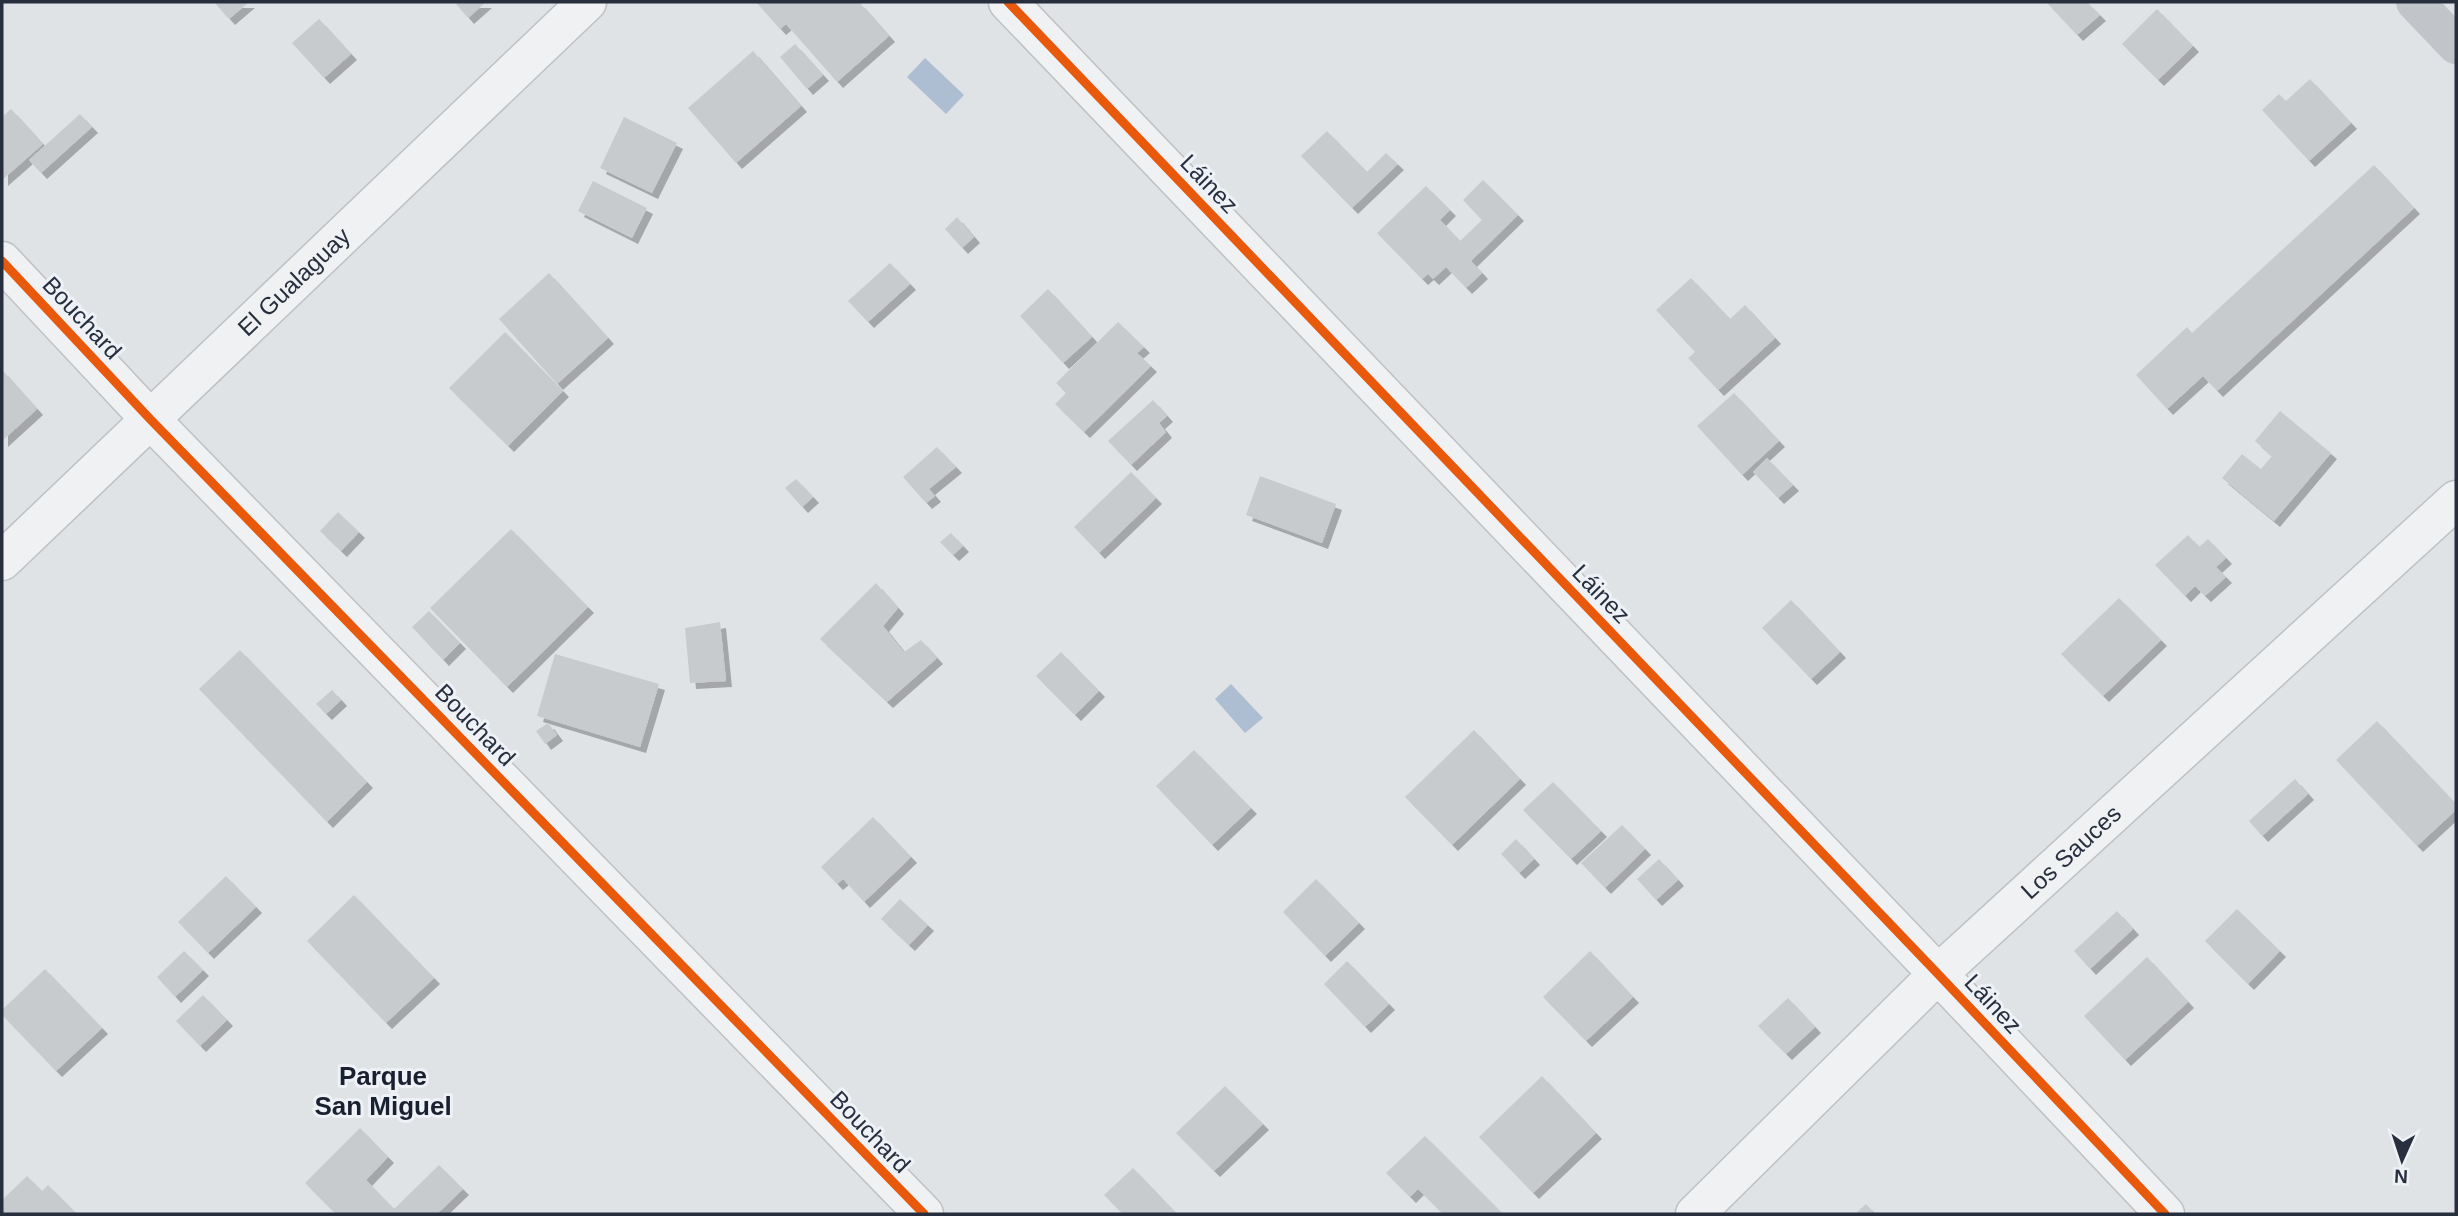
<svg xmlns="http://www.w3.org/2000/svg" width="2458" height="1216" font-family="Helvetica,sans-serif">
	<defs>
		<filter id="shadow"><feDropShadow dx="6" dy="6" stdDeviation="0" flood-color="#0004"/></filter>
	</defs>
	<rect width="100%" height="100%" fill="#e0e3e6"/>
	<g fill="#aebed2">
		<path d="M925,58l39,37 -18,19 -39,-37z"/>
		<path d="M1231,684l32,34 -18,15 -30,-34z"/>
	</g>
	<g fill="#c8cbce" filter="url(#shadow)">
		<path d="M214,2h35l-20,17z"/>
		<path d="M459,2h27l-18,16 -12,-14z"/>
		<path d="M756,2h103l30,34 -52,46 -51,-58 -6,5z"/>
		<path d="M2046,2h41l13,13 -23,20z"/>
		<path d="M2157,9l36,37 -35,34 -36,-36z"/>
		<path d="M319,19l32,35 -27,24 -32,-35z"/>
		<path d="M795,44l28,31 -16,14 -27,-32z"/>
		<path d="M753,51l48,55 -65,57 -48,-55z"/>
		<path d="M2310,79l41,44 -42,38 -47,-51 17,-16 7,7z"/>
		<path d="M11,109l32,35 -41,36v-63z"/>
		<path d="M80,114l12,13 -51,46 -12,-13z"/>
		<path d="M624,117l53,26 -25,50 -52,-25z"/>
		<path d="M1327,131l40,41 19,-19 12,11 -46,44 -51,-52z"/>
		<path d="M2374,165l40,43 -197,183 -14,-15 -36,33 -31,-34 51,-48 5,6z"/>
		<path d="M1483,180l35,35 -47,46 11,12 -16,15 -20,-21 -13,12 -5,-5 -6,5 -45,-46 49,-47 24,24 -10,10 20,21 22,-21 -19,-20z"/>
		<path d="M593,181l54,27 -15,30 -54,-27z"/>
		<path d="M957,217l17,20 -12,11 -17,-19z"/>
		<path d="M890,263l20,21 -42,38 -20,-21z"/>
		<path d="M549,273l59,65 -51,46 -58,-65z"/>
		<path d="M1691,278l39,41 15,-14 30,33 -57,52 -30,-32 7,-6 -39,-42z"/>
		<path d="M1048,289l44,48 -29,26 -43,-47z"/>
		<path d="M1118,322l26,25 -7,6 14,13 -67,66 -29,-28 11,-11 -10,-10z"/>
		<path d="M505,332l58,59 -55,55 -59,-58z"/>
		<path d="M2,370l35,39 -35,32z"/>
		<path d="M1734,393l45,48 -37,34 -45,-49z"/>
		<path d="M1153,400l14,16 -8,7 7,9 -35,33 -23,-24z"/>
		<path d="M2280,411l51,42 -57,68 -52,-43 20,-24 19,15 11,-13 -17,-15z"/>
		<path d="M937,447l19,20 -27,22 6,7 -9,7 -23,-26z"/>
		<path d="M1767,458l26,27 -15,13 -25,-26z"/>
		<path d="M1131,472l25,26 -57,55 -25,-26z"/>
		<path d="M1260,476l76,28 -14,39 -76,-28z"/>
		<path d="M796,479l17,18 -11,10 -17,-19z"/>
		<path d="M338,512l21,20 -18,19 -21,-20z"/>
		<path d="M511,529l77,78 -81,80 -77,-79z"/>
		<path d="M951,533l12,13 -10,9 -13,-13z"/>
		<path d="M2188,535l11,12 9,-8 18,19 -10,9 10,10 -21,19 -10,-10 -10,10 -30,-31z"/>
		<path d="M876,583l22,25 -15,18 21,26 17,-12 16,18 -50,44 -67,-63z"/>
		<path d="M2119,598l42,42 -58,56 -42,-42z"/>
		<path d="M1791,600l49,52 -29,27 -49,-51z"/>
		<path d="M429,611l31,32 -17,17 -31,-33z"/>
		<path d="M720,622l6,59 -36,2 -5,-55z"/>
		<path d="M240,650l127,132 -40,40 -128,-133z"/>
		<path d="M1061,652l38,39 -24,24 -39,-39z"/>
		<path d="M555,654l104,30 -19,63 -103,-31z"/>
		<path d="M332,690l9,10 -15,14 -10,-10z"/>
		<path d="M2377,721l79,83v6l-39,36 -81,-86z"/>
		<path d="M548,723l9,12 -12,9 -9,-13z"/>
		<path d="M1474,730l46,49 -68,66 -47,-48z"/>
		<path d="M1194,750l57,58 -39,37 -56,-59z"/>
		<path d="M2295,779l13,15 -46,42 -13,-15z"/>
		<path d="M1553,782l48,49 -30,28 -48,-49z"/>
		<path d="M873,817l38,40 -47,45 -21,-23 -6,5 -16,-17z"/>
		<path d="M1622,825l23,24 -40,39 -24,-25z"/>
		<path d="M1516,839l18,20 -15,14 -18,-19z"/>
		<path d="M1659,859l19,21 -22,20 -19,-21z"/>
		<path d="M226,876l30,31 -48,46 -30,-31z"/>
		<path d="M1316,879l43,44 -34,33 -42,-44z"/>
		<path d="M354,895l80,83 -48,45 -79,-82z"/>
		<path d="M900,899l28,26 -19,20 -28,-26z"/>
		<path d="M2237,909l43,42 -32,33 -43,-43z"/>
		<path d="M2117,911l16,18 -43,40 -16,-18z"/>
		<path d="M184,951l19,19 -28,27 -18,-20z"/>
		<path d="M1590,951l43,46 -47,44 -43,-44z"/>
		<path d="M2147,957l41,45 -63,58 -41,-44z"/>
		<path d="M1347,961l42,43 -24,23 -41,-43z"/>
		<path d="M45,969l57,59 -46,43 -54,-56v-5z"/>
		<path d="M203,995l24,25 -27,26 -24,-25z"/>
		<path d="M1788,998l27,29 -29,27 -28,-28z"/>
		<path d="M1542,1076l54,57 -63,60 -54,-56z"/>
		<path d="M1225,1086l38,38 -49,47 -38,-38z"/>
		<path d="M360,1128l28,29 -22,23 28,29 45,-44 24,24 -26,25h-101l-31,-31z"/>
		<path d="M1425,1136l78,78h-60l-25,-25 -8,8 -24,-24z"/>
		<path d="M1133,1168l44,46h-54l-19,-19z"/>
		<path d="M27,1176l15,15 6,-6 29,29h-75v-14z"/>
		<path d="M1866,1204l9,10h-20z"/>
	</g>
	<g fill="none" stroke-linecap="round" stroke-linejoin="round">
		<g stroke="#bec1c4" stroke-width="41">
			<g id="street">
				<path d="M1008,2l930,972 227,240"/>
				<path d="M2,261l148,158 774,795"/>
				<path id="s1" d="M2,561l585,-559"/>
				<path id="s2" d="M1695,1214l243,-240 518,-474"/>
			</g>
		</g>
		<use href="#street" stroke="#f0f1f2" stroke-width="38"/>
		<path stroke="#c1c4c8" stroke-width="38" d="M2415,2l41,43"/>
		<g stroke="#eef1f6" stroke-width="13">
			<g id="cycleway">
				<path d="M1008,2l930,972 227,240"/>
				<path d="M2,261l148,158 774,795"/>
			</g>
		</g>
		<use href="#cycleway" stroke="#e8590c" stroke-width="9"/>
	</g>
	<g text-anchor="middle" stroke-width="6" stroke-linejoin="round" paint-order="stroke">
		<g font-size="24" fill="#272f3f" stroke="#eef1f6">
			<text transform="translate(1209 184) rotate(46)" y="8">Láinez</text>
			<text dy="8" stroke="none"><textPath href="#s1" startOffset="404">El Gualaguay</textPath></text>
			<text transform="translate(82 318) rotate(47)" y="8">Bouchard</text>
			<text transform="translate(1601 594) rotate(46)" y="8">Láinez</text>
			<text transform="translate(475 725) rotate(46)" y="8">Bouchard</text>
			<text dy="8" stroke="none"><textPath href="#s2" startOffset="522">Los Sauces</textPath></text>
			<text transform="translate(1993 1004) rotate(47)" y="8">Láinez</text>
			<text transform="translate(870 1132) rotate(46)" y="8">Bouchard</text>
		</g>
		<g font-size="26" font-weight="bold" fill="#192030" stroke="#eef1f6">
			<text x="383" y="1085">Parque<tspan x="383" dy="30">San Miguel</tspan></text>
		</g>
	</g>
	<rect width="2458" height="1216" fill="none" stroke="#272f3f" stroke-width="7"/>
	<g transform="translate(2402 1160) rotate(183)" stroke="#eef1f6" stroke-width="5" paint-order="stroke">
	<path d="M0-5L12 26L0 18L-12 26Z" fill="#272f3f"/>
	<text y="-10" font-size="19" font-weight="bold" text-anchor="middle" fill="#272f3f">N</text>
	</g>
</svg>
